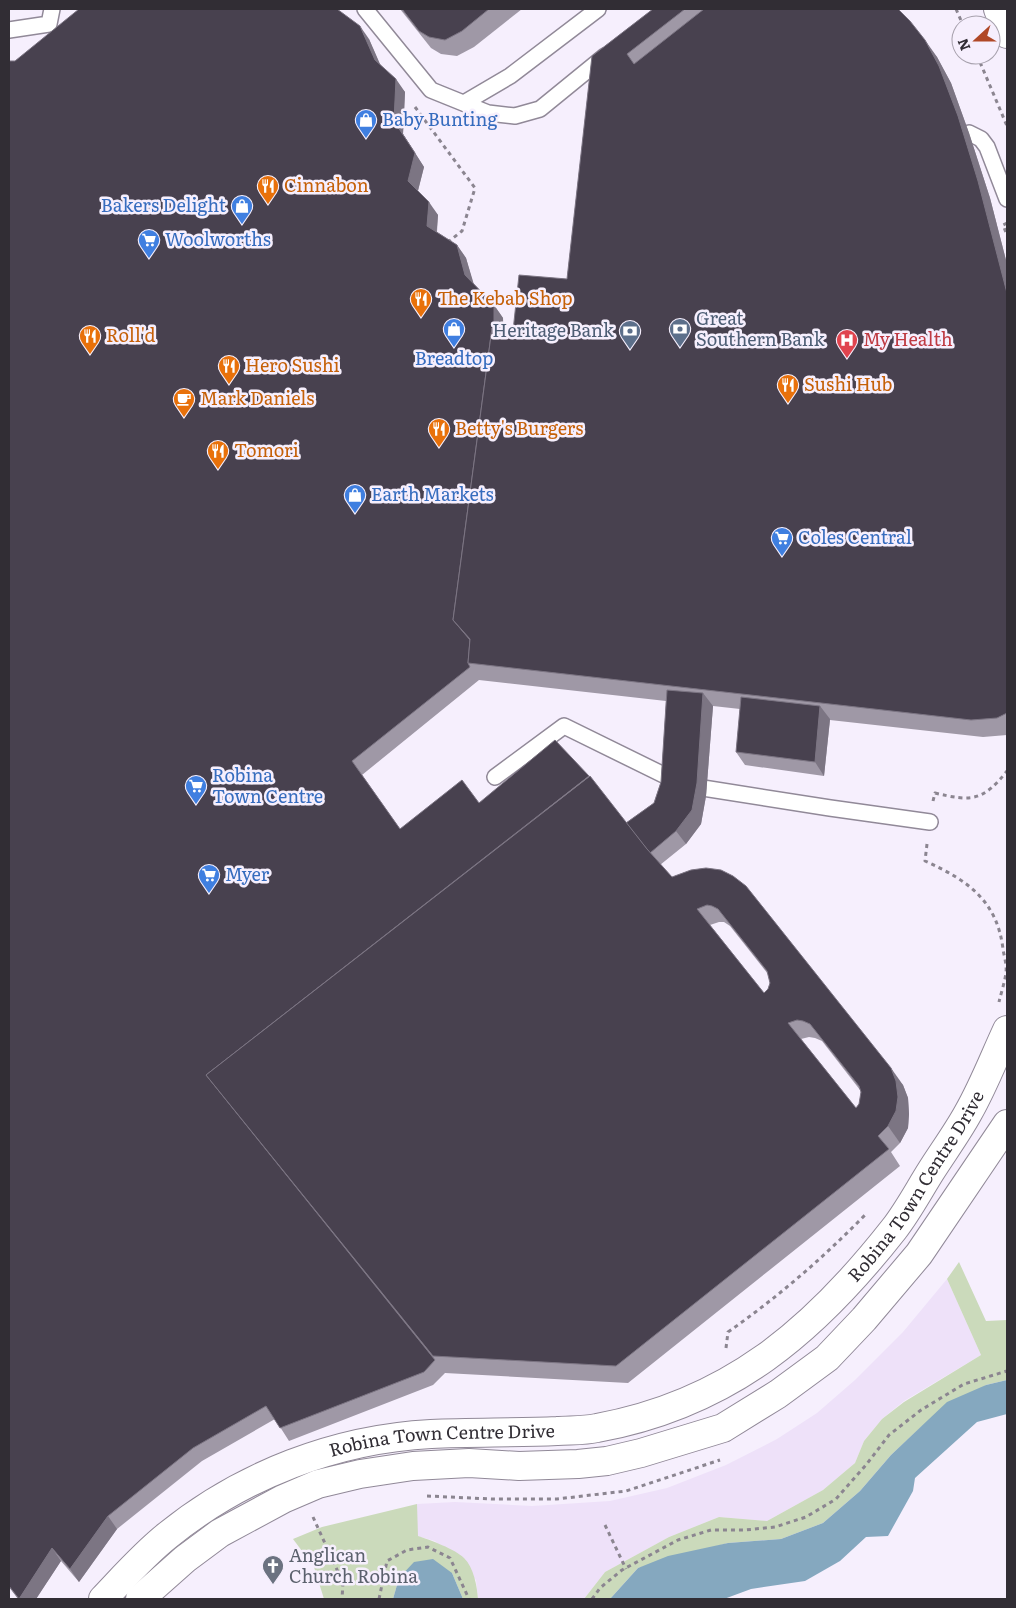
<svg xmlns="http://www.w3.org/2000/svg" width="1016" height="1608" font-family="Literata,serif">
	<rect width="100%" height="100%" fill="#f6effd"/>
	<path fill="#eee1f9" d="M947,1279l34,76 -77,46 -22,18 -18,22 -9,22 -32,27 -56,31 -48,-4 -50,20 -64,35 -21,27h-106l-2,-19 -41,-39 -18,-5v-32l38,-2 77,4 78,-5 57,-13 59,-23 51,-26 40,-26 38,-33 48,-48z"/>
	<g fill="#cbdabb">
		<path d="M959,1262l27,59 21,-1v60l-21,5 -65,42 -30,28 -31,36 -37,32 -42,16 -53,4 -90,25 -28,31h-26l21,-27 64,-35 50,-20 48,4 56,-31 32,-27 9,-22 18,-22 22,-17 77,-47 -34,-76z"/>
		<path d="M417,1504l1,32c12,4 37,13 46,22 10,10 13,28 14,41h-15l-11,-26 -53,5 -6,21h-69l-10,-32 -21,-28 29,-12z"/>
	</g>
	<g fill="#85a8bf">
		<path d="M1007,1380v34l-30,8 -62,56 -2,13 -25,45 -22,1 -26,24 -35,20 -54,8 -27,10h-114l28,-31 30,-12 60,-13 53,-4 42,-16 37,-32 31,-36 56,-53 39,-17z"/>
		<path d="M433,1559l19,14 11,26h-70l6,-21 15,-16z"/>
	</g>
	<g fill="none" stroke-linecap="round" stroke-linejoin="round">
		<g stroke="#918998" stroke-width="18">
			<g id="service">
				<path d="M365,9l66,81 57,23 27,3 25,-7 65,-53"/>
				<path d="M9,30l40,-6 3,-15"/>
				<path d="M464,103l46,-27 88,-67"/>
				<path d="M969,133l12,6 6,8 20,52"/>
				<path d="M495,777l69,-51 120,59 146,23 100,14"/>
			</g>
		</g>
		<g stroke="#918998" stroke-width="30">
			<g id="tertiary">
				<path d="M998,9l9,25"/>
				<path id="s1" d="M103,1599c21,-22 41,-45 65,-64 74,-60 168,-96 263,-101 42,-2 84,-1 126,-3 13,-1 27,0 40,-3 132,-24 217,-97 297,-199 14,-18 25,-39 37,-58 12,-19 26,-38 37,-58 15,-26 26,-55 39,-83"/>
				<path d="M140,1599l45,-40 35,-26 63,-34 35,-15 42,-10 53,-8 56,-3 50,3 59,-2 29,-3 34,-8 82,-25 55,-34 49,-36 37,-39 55,-65 88,-130"/>
			</g>
		</g>
		<g stroke="#8b8590" stroke-width="3" stroke-dasharray="4 4" stroke-linecap="butt">
			<path d="M956,9l7,16"/>
			<path d="M977,55l30,71"/>
			<path d="M415,107l60,81 -13,43 -14,11"/>
			<path d="M1007,223l-4,2 4,10"/>
			<path d="M933,801l2,-8c37,9 48,8 72,-22"/>
			<path d="M927,844l-2,17c42,19 72,39 78,88 1,7 4,16 3,23 -1,10 -5,21 -7,30"/>
			<path d="M726,1348l2,-16c50,-35 95,-74 138,-118"/>
			<path d="M427,1496l65,3h65l69,-8 94,-31"/>
			<path d="M313,1517l30,66 -1,16"/>
			<path d="M605,1525l21,44"/>
			<path d="M379,1599l8,-38 20,-11 21,-3 22,11 19,41"/>
			<path d="M592,1599l8,-11 22,-18 56,-30 33,-10h34l30,-3 31,-10 30,-18 30,-34 23,-30 32,-25 43,-26 43,-13"/>
		</g>
		<use href="#service" stroke="#fff" stroke-width="15"/>
		<use href="#tertiary" stroke="#fff" stroke-width="28"/>
	</g>
	<g fill="#9f98a6" fill-rule="evenodd">
		<path d="M400,9h122l-48,38 -17,9 -16,-2 -10,-6z"/>
		<path d="M653,9h245l39,48 14,26 18,50 21,65 17,66v471l-24,2 -153,-17 -6,56 -79,-11 -9,-13 4,-43 -27,-3 -7,90 -5,28 -15,20 -26,21 12,12 19,-7 212,215 5,13 1,16 -1,14 -8,15 -9,9 9,14 -272,217 -183,-10 -12,12 -144,56 -14,-22 -73,42 -85,68 -38,53 -18,-21 -25,38h-18l-9,-12v-1526h6l354,-22 11,26 25,27 -2,42 21,33 -6,24 20,24 -1,17 20,13 9,13 7,25 21,22 9,13v12l10,1 54,-52 25,-223zM479,680l187,21 -5,81 -7,21 -28,20 -147,-20 -79,26 -38,-54zM719,922h5l6,4 38,48 2,9 -2,6 -4,4 -54,-68zM809,1037l6,1 7,3 38,49 1,2 -2,12 -3,4 -55,-69z"/>
	</g>
	<g fill="#7c7583">
		<path d="M360,26l9,13 15,34 -9,-13z"/>
		<path d="M925,40l12,17 14,26 18,50 21,65 17,66v29z"/>
		<path d="M396,79l9,13 -2,42 21,33 -7,27 -9,-13 -14,-60z"/>
		<path d="M429,202l9,13 -2,24 -9,-13z"/>
		<path d="M457,245l9,13 9,30 -10,-13z"/>
		<path d="M494,305l9,13 1,27 -39,289z"/>
		<path d="M703,693l10,13 -7,90 -5,28 -15,20 -10,-13z"/>
		<path d="M820,706l10,13 -6,57 -9,-14z"/>
		<path d="M891,1068l12,17 5,13 1,16 -1,14 -8,15 -12,-17z"/>
		<path d="M108,1516l9,13 -38,53 -9,-13z"/>
		<path d="M52,1548l9,13 -25,38h-17z"/>
	</g>
	<g fill="#48414f" stroke="#7c7583" fill-rule="evenodd">
		<path d="M79,9h258l23,17 15,34 21,19 -2,42 21,32 -7,28 21,21 -2,24 30,19 8,30 29,30v23h-2l-39,292 17,20 -2,23 2,4 -118,94 48,68 62,-49 17,23 76,-63 34,36 -383,299 229,285 -11,12 -144,56 -14,-22 -73,42 -85,68 -38,53 -18,-21 -33,51 -10,-13v-1525h6z"/>
		<path d="M402,9h87l-27,22 -17,9 -16,-3 -10,-6z"/>
		<path d="M653,9h32l-58,45 7,10 70,-55h194l12,12 15,19 14,26 19,50 20,65 29,112v420l-10,5 -26,2 -503,-57 2,-24 -17,-19 39,-292 21,3 6,-56 48,4 25,-223z"/>
		<path d="M667,690l36,3 -6,90 -5,27 -16,21 -26,22 -24,-30 28,-20 7,-21z"/>
		<path d="M741,697l79,9 -5,56 -79,-10z"/>
		<path d="M590,776l57,73 25,28 19,-7 15,-2 15,2 12,6 13,10 145,182 5,13 2,16 -2,14 -8,15 -10,10 11,13 -273,217 -183,-10 -227,-281zM707,905l5,1 6,3 49,62 3,12 -2,6 -4,4 -67,-84zM797,1020l6,1 7,3 49,62 2,6 -2,12 -3,4 -68,-85z"/>
	</g>
	<defs>
		<g id="shop-pin" transform="scale(1.125)"><path d="M0 17L-7.5 6A9.5 9.5 0 1 1 7.5 6Z" fill="#3f7fe0" stroke="#f6effd"/><path d="M-5-2.5h2.3a2.7 3.5 0 0 1 5.4 0H5L5.5 6h-11ZM-1.5-2.5h3a1.5 2.3 0 0 0-3 0Z" fill="#fff"/></g>
		<g id="restaurant-pin" transform="scale(1.125)"><path d="M0 17L-7.5 6A9.5 9.5 0 1 1 7.5 6Z" fill="#e8710a" stroke="#f6effd"/><path d="M-5-6h1v4h1v-4h1v4h1v-4h1v5L-1.5 .5V6h-2V.5L-5-1ZM5-6V6H3V1.5H1.5Q1.5-4 5-6Z" fill="#fff"/></g>
		<g id="supermarket-pin" transform="scale(1.125)"><path d="M0 17L-7.5 6A9.5 9.5 0 1 1 7.5 6Z" fill="#3f7fe0" stroke="#f6effd"/><path d="M-6-5.5h2.5l.6 2H6L4.5 2H-2.5L-4.4-4H-6ZM-1.5 3.2a1.3 1.3 0 1 0 .1 0ZM3 3.2a1.3 1.3 0 1 0 .1 0Z" fill="#fff"/></g>
		<g id="bank-pin" transform="scale(1.125)"><path d="M0 17L-7.5 6A9.5 9.5 0 1 1 7.5 6Z" fill="#5c6f8a" stroke="#f6effd"/><path d="M-6-4H6V4H-6ZM0-2.3a2.3 2.3 0 1 0 0 4.6a2.3 2.3 0 1 0 0-4.6Z" fill="#fff"/></g>
		<g id="hospital-pin" transform="scale(1.125)"><path d="M0 17L-7.5 6A9.5 9.5 0 1 1 7.5 6Z" fill="#e0444e" stroke="#f6effd"/><path d="M-5-5h3v3.5h4V-5h3V5h-3V1.5h-4V5h-3Z" fill="#fff"/></g>
		<g id="cafe-pin" transform="scale(1.125)"><path d="M0 17L-7.5 6A9.5 9.5 0 1 1 7.5 6Z" fill="#e8710a" stroke="#f6effd"/><path d="M-5.5-4.5H6V0H3Q3 3.5 0 3.5H-2.5Q-5.5 3.5-5.5 0ZM3-3.2v2h1.7v-2ZM-6 4.5H4V6H-6Z" fill="#fff"/></g>
		<g id="church-pin" transform="scale(1.125)"><path d="M0 17L-7.5 6A9.5 9.5 0 1 1 7.5 6Z" fill="#6b7280" stroke="#f6effd"/><path d="M-1.2-6h2.4v3.5h3.3v2.4h-3.3V6h-2.4V-.1h-3.3v-2.4h3.3Z" fill="#fff"/></g>
	</defs>
	<g fill-rule="evenodd">
		<use href="#shop-pin" x="366" y="120"/>
		<use href="#restaurant-pin" x="268" y="186"/>
		<use href="#shop-pin" x="242" y="206"/>
		<use href="#supermarket-pin" x="149" y="240"/>
		<use href="#restaurant-pin" x="421" y="299"/>
		<use href="#shop-pin" x="454" y="329"/>
		<use href="#bank-pin" x="680" y="329"/>
		<use href="#bank-pin" x="630" y="331"/>
		<use href="#restaurant-pin" x="90" y="336"/>
		<use href="#hospital-pin" x="847" y="340"/>
		<use href="#restaurant-pin" x="229" y="366"/>
		<use href="#restaurant-pin" x="788" y="385"/>
		<use href="#cafe-pin" x="184" y="399"/>
		<use href="#restaurant-pin" x="439" y="429"/>
		<use href="#restaurant-pin" x="218" y="451"/>
		<use href="#shop-pin" x="355" y="495"/>
		<use href="#supermarket-pin" x="782" y="538"/>
		<use href="#supermarket-pin" x="196" y="786"/>
		<use href="#supermarket-pin" x="209" y="875"/>
		<use href="#church-pin" x="273" y="1566"/>
	</g>
	<g text-anchor="middle" stroke-width="5" stroke-linejoin="round" paint-order="stroke">
		<g font-size="18" fill="#366cbe" stroke="#f6effd" text-anchor="start">
			<text x="382" y="126">Baby Bunting</text>
			<text x="226" y="212" text-anchor="end">Bakers Delight</text>
			<text x="165" y="246">Woolworths</text>
			<text x="454" y="365" text-anchor="middle">Breadtop</text>
			<text x="371" y="501">Earth Markets</text>
			<text x="798" y="544">Coles Central</text>
			<text x="212" y="782">Robina<tspan x="212" dy="21">Town Centre</tspan></text>
			<text x="225" y="881">Myer</text>
		</g>
		<g font-size="18" fill="#c56008" stroke="#f6effd" text-anchor="start">
			<text x="284" y="192">Cinnabon</text>
			<text x="437" y="305">The Kebab Shop</text>
			<text x="106" y="342">Roll'd</text>
			<text x="245" y="372">Hero Sushi</text>
			<text x="804" y="391">Sushi Hub</text>
			<text x="200" y="405">Mark Daniels</text>
			<text x="455" y="435">Betty's Burgers</text>
			<text x="234" y="457">Tomori</text>
		</g>
		<g font-size="18" fill="#4e5e75" stroke="#f6effd" text-anchor="start">
			<text x="696" y="325">Great<tspan x="696" dy="21">Southern Bank</tspan></text>
			<text x="614" y="337" text-anchor="end">Heritage Bank</text>
		</g>
		<g font-size="18" fill="#be3a42" stroke="#f6effd" text-anchor="start">
			<text x="863" y="346">My Health</text>
		</g>
		<g font-size="18" fill="#312d34" stroke="#f6effd">
			<text dy="6" stroke="none"><textPath href="#s1" startOffset="958">Robina Town Centre Drive</textPath></text>
			<text dy="6" stroke="none"><textPath href="#s1" startOffset="388">Robina Town Centre Drive</textPath></text>
		</g>
		<g font-size="18" fill="#5b616d" stroke="#f6effd" text-anchor="start">
			<text x="289" y="1562">Anglican<tspan x="289" dy="21">Church Robina</tspan></text>
		</g>
	</g>
	<rect width="1016" height="1608" fill="none" stroke="#312d34" stroke-width="20"/>
	<g transform="translate(976 40) rotate(249)"><circle r="24" fill="#f6effd" stroke="#a7a1ad"/>
	<path d="M0-4L9 19L0 12L-9 19Z" fill="#b04827"/>
	<text y="-8" font-size="14" font-weight="bold" text-anchor="middle" fill="#312d34">N</text>
	</g>
</svg>
